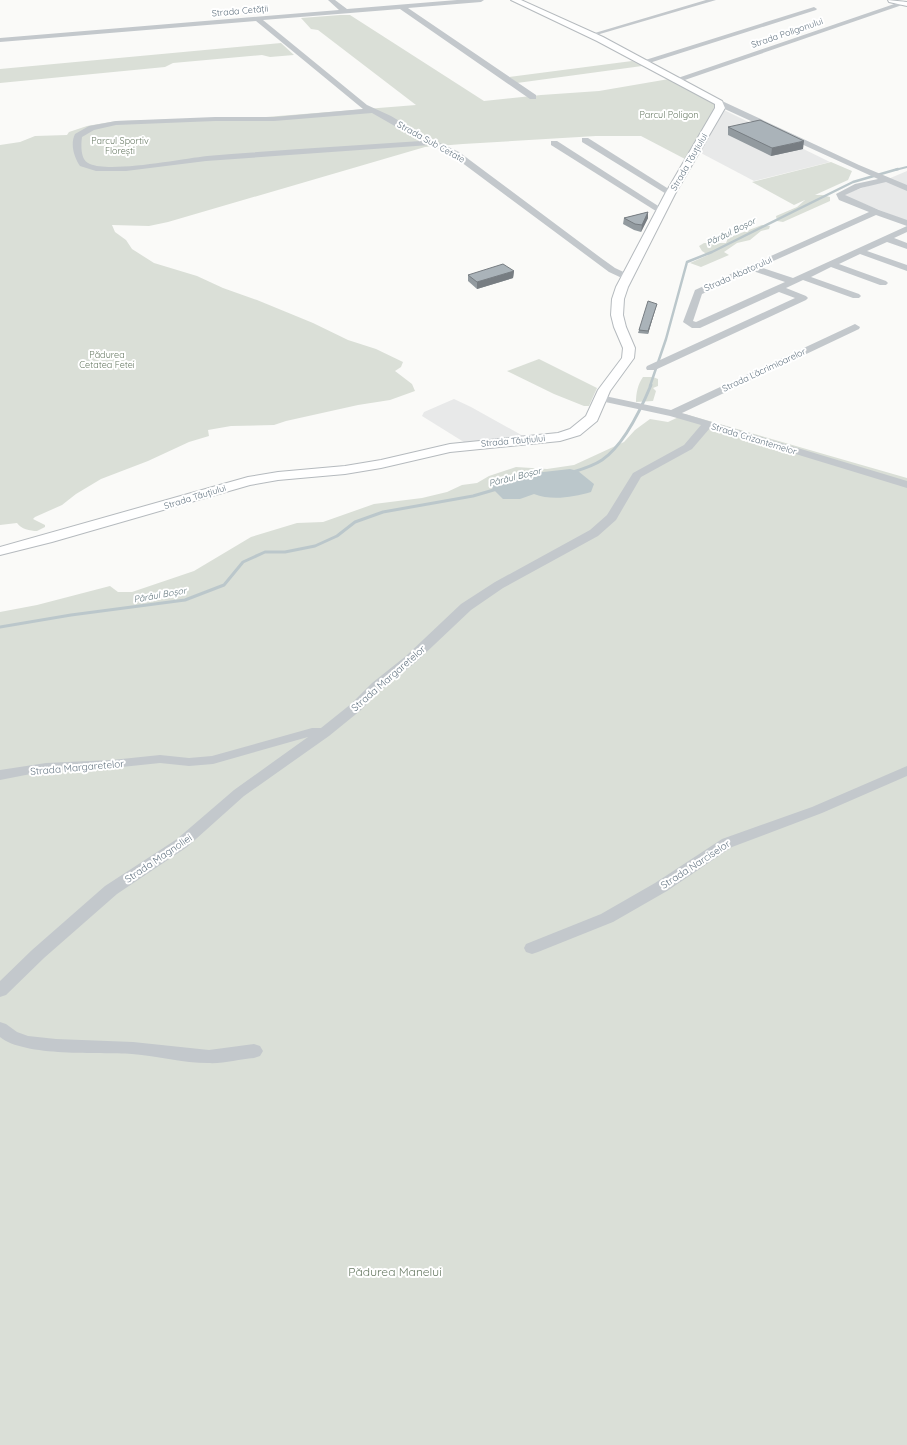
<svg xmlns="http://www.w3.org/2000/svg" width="907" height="1445" font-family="Quicksand,sans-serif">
	<rect width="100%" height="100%" fill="#fafaf8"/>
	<g fill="#e8e9e9">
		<path d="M724,110l106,52 -76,19 -55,-29z"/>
		<path d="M907,171v50l-65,-26 46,-16z"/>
		<path d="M454,399l17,8 54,30 -58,7 -45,-28 2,-4z"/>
	</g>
	<g fill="#dadfd7">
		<path d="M340,15h10l134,86 57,-6 58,-4 70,-12 47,24 -5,13 -26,43 -44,-23h-45l-133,8 -38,3 -257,75 -19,4 -37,-1 3,7 11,8 6,9 22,14 43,13 26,12 34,12 56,23 35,17 28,9 27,13 -2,5 -6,4 17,13 3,7 -25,9 -32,5 -72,16 -12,4 -43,1 -23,4 1,6 -20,6 -41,19 -47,18 -25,15 -14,11 -27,12 -2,2 12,6v2l-8,4c-7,0 -16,-2 -20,-8l-17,2v-380l20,-3 15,-6 32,-1 2,-3 18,-6 29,-5 150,-4 150,-12 -98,-75 -7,-1 -10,-11z"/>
		<path d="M281,43l13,12 -24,2 -8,-2 -89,8 -8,4 -165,16v-14z"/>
		<path d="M632,61l10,5 -125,17 -8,-6z"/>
		<path d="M831,162l21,9 -4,9 -33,15h7l8,2v4l-47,21 -6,-1 -1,-5 21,-9 8,-7 -11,5 -42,-23z"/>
		<path d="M762,225l8,1 -1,3 -8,2 -11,9 -13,3 -13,9 5,3 -28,12 -11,-4 18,-8 -6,-4 -3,-5 5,-3h22l2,-5z"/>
		<path d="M539,359l58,29 -8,18h-5l-30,-12 -47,-23z"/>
		<path d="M643,377h10l5,2v7l-5,2 3,3 -3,10 -17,1c0,-9 2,-18 7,-25z"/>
		<path d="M685,414l222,64v967h-907v-833l37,-7 73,-19 8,6h14l62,-21 57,-34 46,-14 26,-1 51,-18 48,-6 25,-6 15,-7 15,-2 12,-7 27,-9 31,2 27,-4 50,-23 11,-12 15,-11 18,3z"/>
	</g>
	<path fill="#bbc7cb" d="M570,469l8,2 16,13 -3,8c-18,5 -39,9 -57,2l-14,5h-17l-13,-13 18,-10z"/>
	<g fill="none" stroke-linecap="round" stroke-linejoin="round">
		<path stroke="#bbc7cb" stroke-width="2" d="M895,170l12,-3"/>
		<path stroke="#bbc7cb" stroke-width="2.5" d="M650,386l16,-47 21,-77 25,-10 141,-70 45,-13"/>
		<g stroke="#bbc7cb" stroke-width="3">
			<path d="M573,472c10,-3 20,-6 29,-12 22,-15 39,-51 49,-75"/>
			<path d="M0,627l71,-12 114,-15 39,-15 19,-23 22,-10h20l30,-6 22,-10 18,-14 28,-10 90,-16 24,-7"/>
		</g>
		<g stroke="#b5babe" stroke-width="2">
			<g id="major">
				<path d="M511,0h10l82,37 119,64 3,7 -50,86 -47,93 -4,12 -1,16 3,12 9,21 -1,10 -24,33 -13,30 -17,14 -20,6 -110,11 -69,16 -36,6 -67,6 -28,5 -198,57 -52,13v-8l248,-70 30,-5 67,-6 36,-6 69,-16 108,-11 12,-4 16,-13 12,-26 24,-32 1,-10 -9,-21 -3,-12 1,-16 4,-12 49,-93 50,-86v-4l-118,-63z"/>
				<path d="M888,0l19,2v4l-18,-4z"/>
			</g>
		</g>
		<g fill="#c3c8cc" fill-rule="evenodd">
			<path d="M328,0h7l12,9 110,-9h27l-3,2 -73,6 128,87v4h-6l-130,-90 -137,11 104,85 24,11 30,18 38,18 142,106 14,10 15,7 2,2 -2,2h-6l-15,-7 -156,-116 -23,-11 -224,16 -80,10h-30l-16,-5c-6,-9 -10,-22 -5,-32l14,-8 27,-5 99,-4h59l89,-8 -107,-88 -256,21v-4l339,-28zM372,113l49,28c-71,5 -143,9 -214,15 -26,3 -96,17 -117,8 -10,-3 -9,-19 -8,-27l12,-7 22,-5 99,-4h59z"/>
			<path d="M706,0h10l-123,36 -5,-1z"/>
			<path d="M903,1l3,2 -1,1 -226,78h-6l-1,-2z"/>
			<path d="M814,7l3,2 -1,1 -170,54h-3l-4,-2z"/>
			<path d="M716,101h6l137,64 48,20v6l-21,-9 -25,6 -16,7 34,15 28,10v6l-31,-11 -116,52 33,11 114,-52v6l-13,6 13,5v6l-20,-7 -20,9 40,14v6l-47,-17 -21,10 47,17 2,2 -2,2h-6l-49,-18 -20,10 48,17 2,2 -2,2h-6l-50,-18 -17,8 20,8 2,2 -2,2 -151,70h-8l-1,-2 1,-2 148,-68 -16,-6 -79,36h-8l-9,-6 12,-32 174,-78 -30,-12 -3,-6 19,-10 23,-5 -162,-74zM753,271l32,11 -89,40 -3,-1 9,-27z"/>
			<path d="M582,138h6l87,55 -4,3 -3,-1 -86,-53z"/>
			<path d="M551,141h6l109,70 -1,2h-6l-108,-68z"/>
			<path d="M855,324l5,3 -1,2 -177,84 225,68v7l-197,-60 -18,21 -51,28 -25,43 -18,16 -95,52 -32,22 -55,52 -34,27 -21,21 -32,26 -85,60 -57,51 -70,47 -73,64 -38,37 -6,2v-16l32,-31 73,-64 72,-47 57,-49 74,-53 -95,27 -24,2 -29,-3 -48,5 -66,3 -46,9v-10l46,-7 66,-3 48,-5 29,3 23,-2 100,-28h9l30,-24 21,-21 34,-27 55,-52 34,-22 95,-52 17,-15 26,-42 51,-28 17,-20 -31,-9 -74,-16 -1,-2 1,-2 4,-1 71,15z"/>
			<path d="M907,766v10l-85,37 -90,34 -65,44 -54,31 -75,30 -6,2 -6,-2 -2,-4 2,-4 75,-30 54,-31 67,-44 90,-32z"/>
			<path d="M0,1022l6,2 11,8 11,4 28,3 77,3 76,8 45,-6 6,2 3,5 -3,5 -6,2c-15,1 -31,6 -46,5 -25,0 -50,-7 -76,-9 -32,-2 -108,3 -132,-17z"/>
		</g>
		<use href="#major" fill="#fff" fill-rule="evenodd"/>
	</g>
	<g fill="#929a9f">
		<path d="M728,127l75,22 -32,7 -43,-21z"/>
		<path d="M648,212v6l-7,14 -7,-2 -11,-6 1,-6z"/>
		<path d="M514,271l-1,7 -36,11 -9,-8v-6z"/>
		<path d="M657,304l-1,3 -8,27 -10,-1 1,-3z"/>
	</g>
	<g fill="#777d82">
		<path d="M804,141l-1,8 -32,7 1,-8z"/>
		<path d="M648,212v6l-7,14 1,-7z"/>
		<path d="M514,271l-1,7 -36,11v-7z"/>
		<path d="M657,304l-1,3 -8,27v-3z"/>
	</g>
	<g fill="#aab3b9" stroke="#777d82">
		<path d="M760,120l44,21 -32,7 -44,-21z"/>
		<path d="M648,212l-6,13 -7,-1 -11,-6z"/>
		<path d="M503,264l11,7 -37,11 -9,-7z"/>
		<path d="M648,301l9,3 -9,27 -9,-1z"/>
	</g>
	<g text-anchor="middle" stroke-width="4" stroke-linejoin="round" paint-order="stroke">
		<g font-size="9" fill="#657683" stroke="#fff">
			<text transform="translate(240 11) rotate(-5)" y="3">Strada Cetății</text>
			<text transform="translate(787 33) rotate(-19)" y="3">Strada Poligonului</text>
			<text transform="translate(431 142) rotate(29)" y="3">Strada Sub Cetate</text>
			<text transform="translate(689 162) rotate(-60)" y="3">Strada Tăuțiului</text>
			<text transform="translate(738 274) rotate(-24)" y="3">Strada Abatorului</text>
			<text transform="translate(764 370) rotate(-25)" y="3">Strada Lăcrimioarelor</text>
			<text transform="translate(754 439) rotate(17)" y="3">Strada Crizantemelor</text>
			<text transform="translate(513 441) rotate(-5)" y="3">Strada Tăuțiului</text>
			<text transform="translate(195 497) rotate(-17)" y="3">Strada Tăuțiului</text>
		</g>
		<g font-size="9" fill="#687a64" stroke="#fff">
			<text x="669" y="118">Parcul Poligon</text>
			<text x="120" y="144">Parcul Sportiv<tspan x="120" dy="10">Florești</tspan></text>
			<text x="107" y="358">Pădurea<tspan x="107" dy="10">Cetatea Fetei</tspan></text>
		</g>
		<g font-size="9" font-style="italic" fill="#60757c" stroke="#fff">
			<text transform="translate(731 232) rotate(-26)" y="3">Pârâul Boșor</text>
			<text transform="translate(515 477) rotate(-14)" y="3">Pârâul Boșor</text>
			<text transform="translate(160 595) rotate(-10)" y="3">Pârâul Boșor</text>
		</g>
		<g font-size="10" fill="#657683" stroke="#fff">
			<text transform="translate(388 678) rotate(-41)" y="4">Strada Margaretelor</text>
			<text transform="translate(77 767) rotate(-5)" y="4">Strada Margaretelor</text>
			<text transform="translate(158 858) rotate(-34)" y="4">Strada Magnoliei</text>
			<text transform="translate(695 864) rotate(-33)" y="4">Strada Narciselor</text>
		</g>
		<g font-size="12" fill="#687a64" stroke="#fff">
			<text x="395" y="1276">Pădurea Manelui</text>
		</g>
	</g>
</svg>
